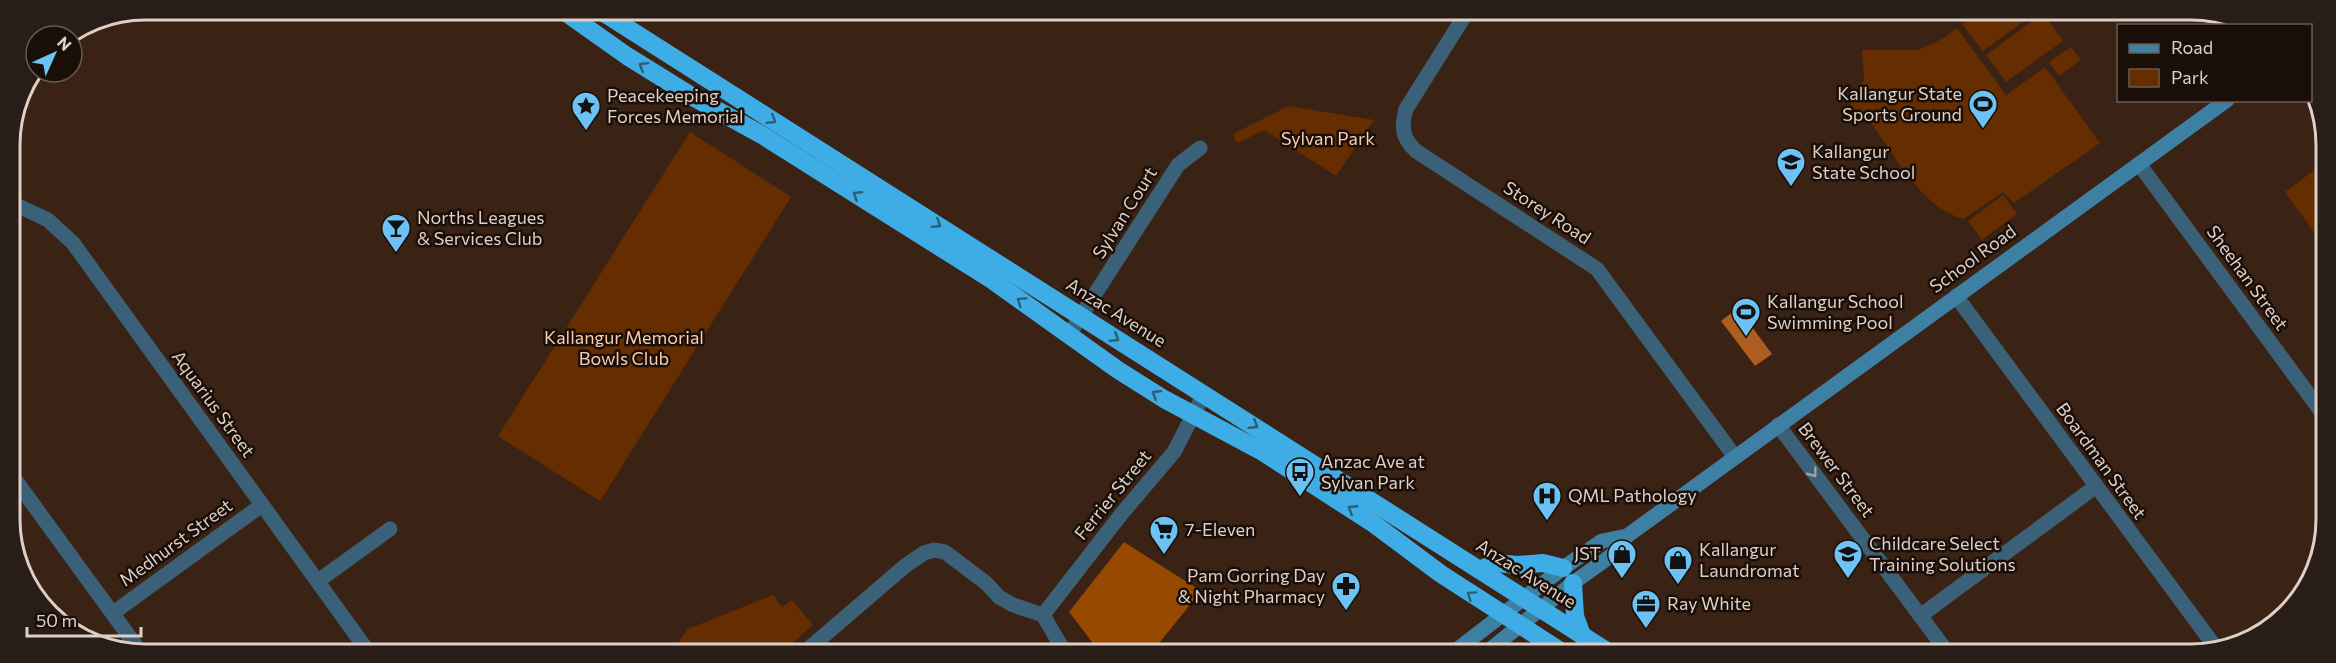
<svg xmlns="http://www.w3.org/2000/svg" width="2336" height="663" font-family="Commissioner,sans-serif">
	<rect width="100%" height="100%" fill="#3a2214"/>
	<g fill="#662e00">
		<path d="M1977,13h58l-52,38 -21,-27z"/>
		<path d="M2043,13l20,28 -57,41 -20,-27z"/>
		<path d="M1957,28l49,67 39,-28 55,76 -86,60 -11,-11 -39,27c-43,-10 -72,-69 -98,-103h-12l-5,-21 15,-14 -2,-31h56l24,-11z"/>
		<path d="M2071,47l10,13 -22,16 -10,-14z"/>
		<path d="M1289,106l85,14 -38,56 -72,-46 -27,13 -4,-9z"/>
		<path d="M690,132l101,65 -191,304 -102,-65z"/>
		<path d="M2324,163v83l-39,-54z"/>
		<path d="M2003,195l14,19 -35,26 -14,-19z"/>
		<path d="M773,595l9,12 10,-7 21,25 -30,26h-111l16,-22z"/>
	</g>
	<path fill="#984900" d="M1124,542l77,49 -49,61 -53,-1 -30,-39z"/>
	<path fill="#ae5d21" d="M1738,308l34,46 -17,12 -34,-45z"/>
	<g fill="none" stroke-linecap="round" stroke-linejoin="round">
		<g stroke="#3a6177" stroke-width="15">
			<path d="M1467,12l-61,97c-5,18 -4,29 10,42l181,118 138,188"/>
			<path d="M2139,164l184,250"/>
			<path d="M10,202l38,18 25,23 294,407"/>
			<path d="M1956,296l260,352"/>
			<path d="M1068,336l110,-171 22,-17"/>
			<path d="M1778,425l170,228"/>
			<path d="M11,474l128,176"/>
			<path d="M318,581l72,-52"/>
			<path d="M113,613l149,-108"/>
			<path d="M1043,615l80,-103 51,-60 30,-58"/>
			<path d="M1920,616l175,-129"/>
			<path d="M806,651l99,-85 19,-13 10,-3 11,2 41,31 13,14 14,8 30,10 21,36"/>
		</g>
		<g stroke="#3e80a3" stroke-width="15">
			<path d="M1454,652l109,-84 39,-27 25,-5"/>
			<path d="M1487,652l86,-69 39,-28 15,-19 600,-436"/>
		</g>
		<g stroke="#3eade5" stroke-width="18">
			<path d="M562,10l65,46 66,41 69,38 230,145 126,90 46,29 97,52 113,73 67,50 121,78"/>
			<path d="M599,10l1011,643"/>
			<path d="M1481,569l15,-6 21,2 26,-2 20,5"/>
			<path d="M1573,583l2,33 7,19"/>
		</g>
	</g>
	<defs><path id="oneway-chevron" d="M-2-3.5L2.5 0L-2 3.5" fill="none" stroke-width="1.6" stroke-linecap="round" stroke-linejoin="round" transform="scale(1.5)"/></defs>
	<g stroke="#2c5e76">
		<use href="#oneway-chevron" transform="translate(643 66) rotate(-148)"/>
		<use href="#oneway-chevron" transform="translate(772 120) rotate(32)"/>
		<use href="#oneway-chevron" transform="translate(857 195) rotate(-148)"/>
		<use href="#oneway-chevron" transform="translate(937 224) rotate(32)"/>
		<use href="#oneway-chevron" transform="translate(1021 301) rotate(-145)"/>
		<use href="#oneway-chevron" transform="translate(1115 338) rotate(32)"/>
		<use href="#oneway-chevron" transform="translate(1156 394) rotate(-148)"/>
		<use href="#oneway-chevron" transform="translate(1254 425) rotate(32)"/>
		<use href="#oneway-chevron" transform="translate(1352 509) rotate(-147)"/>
		<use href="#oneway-chevron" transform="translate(1471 595) rotate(-146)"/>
	</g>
	<use stroke="#9da3a6" href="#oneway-chevron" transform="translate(1813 473) rotate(53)"/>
	<defs>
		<g id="stadium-pin" transform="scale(1.5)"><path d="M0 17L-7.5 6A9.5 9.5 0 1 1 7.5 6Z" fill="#6cc2f3" stroke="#190f08"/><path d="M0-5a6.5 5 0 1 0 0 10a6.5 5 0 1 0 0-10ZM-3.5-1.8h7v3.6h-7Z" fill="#111"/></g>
		<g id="sight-pin" transform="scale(1.5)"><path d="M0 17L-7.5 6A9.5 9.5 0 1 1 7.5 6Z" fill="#6cc2f3" stroke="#190f08"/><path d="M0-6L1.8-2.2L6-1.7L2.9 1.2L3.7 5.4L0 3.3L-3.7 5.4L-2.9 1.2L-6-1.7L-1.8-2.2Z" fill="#111"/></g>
		<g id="school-pin" transform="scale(1.5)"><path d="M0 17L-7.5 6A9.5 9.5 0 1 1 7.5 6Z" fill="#6cc2f3" stroke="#190f08"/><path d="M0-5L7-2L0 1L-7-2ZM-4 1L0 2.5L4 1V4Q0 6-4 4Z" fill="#111"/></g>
		<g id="bar-pin" transform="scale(1.5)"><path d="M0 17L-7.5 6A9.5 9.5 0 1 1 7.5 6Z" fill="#6cc2f3" stroke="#190f08"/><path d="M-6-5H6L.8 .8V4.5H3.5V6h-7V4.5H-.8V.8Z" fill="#111"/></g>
		<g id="bus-pin" transform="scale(1.5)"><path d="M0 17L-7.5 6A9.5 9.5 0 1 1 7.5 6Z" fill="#6cc2f3" stroke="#190f08"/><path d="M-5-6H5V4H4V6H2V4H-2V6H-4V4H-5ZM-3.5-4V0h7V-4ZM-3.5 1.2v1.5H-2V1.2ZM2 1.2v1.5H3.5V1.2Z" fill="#111"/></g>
		<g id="hospital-pin" transform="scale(1.5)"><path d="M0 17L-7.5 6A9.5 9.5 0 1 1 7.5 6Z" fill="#6cc2f3" stroke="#190f08"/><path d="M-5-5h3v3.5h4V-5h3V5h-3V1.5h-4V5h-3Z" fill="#111"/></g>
		<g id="supermarket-pin" transform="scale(1.5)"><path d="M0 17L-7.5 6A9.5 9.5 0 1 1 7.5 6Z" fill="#6cc2f3" stroke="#190f08"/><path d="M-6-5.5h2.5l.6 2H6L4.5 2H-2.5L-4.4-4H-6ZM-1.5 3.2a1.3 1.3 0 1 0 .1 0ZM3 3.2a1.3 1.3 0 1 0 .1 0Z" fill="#111"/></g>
		<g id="shop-pin" transform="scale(1.5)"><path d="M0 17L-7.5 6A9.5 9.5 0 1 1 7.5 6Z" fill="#6cc2f3" stroke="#190f08"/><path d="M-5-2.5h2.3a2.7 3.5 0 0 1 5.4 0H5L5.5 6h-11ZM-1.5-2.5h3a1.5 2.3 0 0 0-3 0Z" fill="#111"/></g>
		<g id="pharmacy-pin" transform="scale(1.5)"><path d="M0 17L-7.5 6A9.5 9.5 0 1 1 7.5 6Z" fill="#6cc2f3" stroke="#190f08"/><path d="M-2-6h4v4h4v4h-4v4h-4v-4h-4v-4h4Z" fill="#111"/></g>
		<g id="office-pin" transform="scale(1.5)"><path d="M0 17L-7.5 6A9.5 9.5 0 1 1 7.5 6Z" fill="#6cc2f3" stroke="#190f08"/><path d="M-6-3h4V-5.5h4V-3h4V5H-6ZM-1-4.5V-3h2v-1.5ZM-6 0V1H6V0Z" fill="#111"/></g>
	</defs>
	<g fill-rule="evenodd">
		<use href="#stadium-pin" x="1983" y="104"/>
		<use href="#sight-pin" x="586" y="106"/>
		<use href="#school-pin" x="1791" y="162"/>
		<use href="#bar-pin" x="396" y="228"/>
		<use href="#stadium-pin" x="1746" y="312"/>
		<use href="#bus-pin" x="1300" y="472"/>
		<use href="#hospital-pin" x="1547" y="496"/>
		<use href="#supermarket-pin" x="1164" y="530"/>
		<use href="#shop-pin" x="1622" y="554"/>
		<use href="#school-pin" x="1848" y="554"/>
		<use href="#shop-pin" x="1678" y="560"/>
		<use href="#pharmacy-pin" x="1346" y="586"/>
		<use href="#office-pin" x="1646" y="604"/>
	</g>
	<g text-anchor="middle" stroke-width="5" stroke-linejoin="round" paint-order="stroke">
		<g font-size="18" fill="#dfcfc6" stroke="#190f08" text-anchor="start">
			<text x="1962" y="100" text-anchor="end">Kallangur State<tspan x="1962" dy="21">Sports Ground</tspan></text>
			<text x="607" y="102">Peacekeeping<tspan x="607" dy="21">Forces Memorial</tspan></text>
			<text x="1812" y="158">Kallangur<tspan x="1812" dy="21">State School</tspan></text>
			<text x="417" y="224">Norths Leagues<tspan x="417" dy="21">&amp; Services Club</tspan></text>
			<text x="1767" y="308">Kallangur School<tspan x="1767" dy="21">Swimming Pool</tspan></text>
			<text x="1321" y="468">Anzac Ave at<tspan x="1321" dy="21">Sylvan Park</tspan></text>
			<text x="1568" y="502">QML Pathology</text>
			<text x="1185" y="536">7-Eleven</text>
			<text x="1869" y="550">Childcare Select<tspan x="1869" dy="21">Training Solutions</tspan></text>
			<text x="1699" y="556">Kallangur<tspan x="1699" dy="21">Laundromat</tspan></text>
			<text x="1601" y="560" text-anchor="end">JST</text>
			<text x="1325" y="582" text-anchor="end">Pam Gorring Day<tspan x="1325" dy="21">&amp; Night Pharmacy</tspan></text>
			<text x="1667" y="610">Ray White</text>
		</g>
		<g font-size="18" fill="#f9ccb1" stroke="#190f08">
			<text x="1328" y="145">Sylvan Park</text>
			<text x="624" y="344">Kallangur Memorial<tspan x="624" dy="21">Bowls Club</tspan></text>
		</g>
		<g font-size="18" fill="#dfcfc6" stroke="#190f08">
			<text transform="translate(1125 213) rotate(-58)" y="6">Sylvan Court</text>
			<text transform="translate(1547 213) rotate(33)" y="6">Storey Road</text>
			<text transform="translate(1973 259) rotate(-36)" y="6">School Road</text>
			<text transform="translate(2247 278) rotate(54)" y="6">Sheehan Street</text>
			<text transform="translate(1116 313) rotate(32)" y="6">Anzac Avenue</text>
			<text transform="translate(213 404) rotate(54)" y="6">Aquarius Street</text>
			<text transform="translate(2101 461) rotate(54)" y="6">Boardman Street</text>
			<text transform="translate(1836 470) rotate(53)" y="6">Brewer Street</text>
			<text transform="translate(1113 495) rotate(-51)" y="6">Ferrier Street</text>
			<text transform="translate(176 543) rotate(-36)" y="6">Medhurst Street</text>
			<text transform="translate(1526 574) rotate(32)" y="6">Anzac Avenue</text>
		</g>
	</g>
	<path d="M0 0H2336V663H0ZM145 20H2191A125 125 0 0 1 2316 145V519A125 125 0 0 1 2191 644H145A125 125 0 0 1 20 519V145A125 125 0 0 1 145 20Z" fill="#291e17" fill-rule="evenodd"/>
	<path fill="none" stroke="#dfcfc6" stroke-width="3" d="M145 20H2191A125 125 0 0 1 2316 145V519A125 125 0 0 1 2191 644H145A125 125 0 0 1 20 519V145A125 125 0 0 1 145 20Z"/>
	<rect x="2117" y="24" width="195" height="78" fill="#190f08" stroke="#685c54" stroke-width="1.5"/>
	<rect x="2129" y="44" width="30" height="9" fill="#3e80a3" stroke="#685c54" stroke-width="1.5"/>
	<text x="2171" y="54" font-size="18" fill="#dfcfc6">Road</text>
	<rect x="2129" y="69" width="30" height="18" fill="#662e00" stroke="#685c54" stroke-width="1.5"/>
	<text x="2171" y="84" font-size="18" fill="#dfcfc6">Park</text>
	<g transform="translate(54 54) rotate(45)"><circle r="28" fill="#190f08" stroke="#685c54" stroke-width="1.5"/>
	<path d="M0-4.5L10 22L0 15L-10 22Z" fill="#6cc2f3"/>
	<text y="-9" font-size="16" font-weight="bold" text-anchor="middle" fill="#dfcfc6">N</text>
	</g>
	<path d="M27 627v9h114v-9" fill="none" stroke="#dfcfc6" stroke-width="3"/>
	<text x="36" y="627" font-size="18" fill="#dfcfc6" stroke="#190f08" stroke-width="4.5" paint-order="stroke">50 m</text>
</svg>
